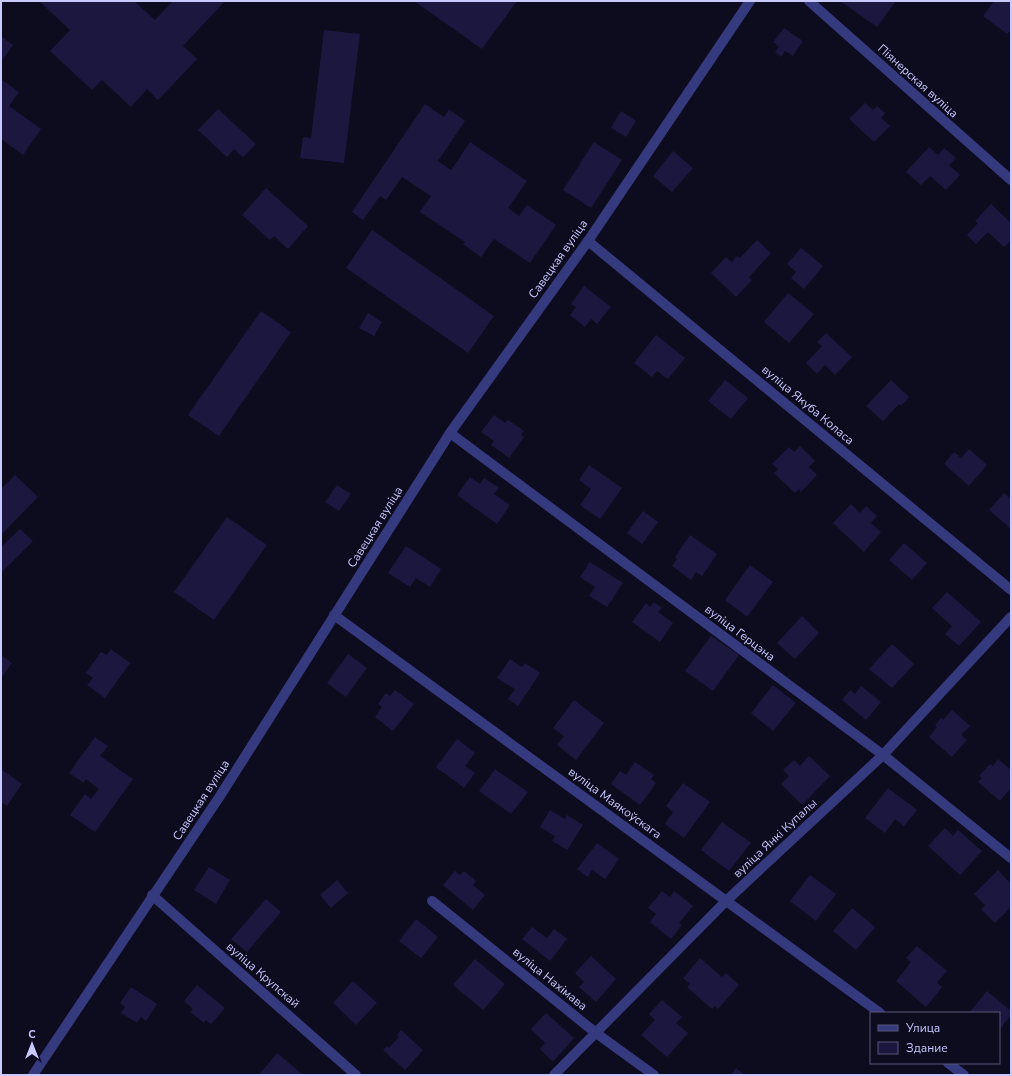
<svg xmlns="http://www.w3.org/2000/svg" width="1012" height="1076" font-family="'Nunito Sans',sans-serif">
	<rect width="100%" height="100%" fill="#0d0b1e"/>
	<g fill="#1b173f">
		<path d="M39,1h95l21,19 18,-19h52l-42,45 14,13 -39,41 -11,-11 -16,18 -29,-27 -10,10 -42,-39 20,-21z"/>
		<path d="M414,1h103l-35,48z"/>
		<path d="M840,1h56l-19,26z"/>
		<path d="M994,1h17v29l-4,4 -24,-18z"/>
		<path d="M784,28l19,13 -10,15 -8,-5 -4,6 -6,-5 4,-5 -6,-5z"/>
		<path d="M324,30l36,4 -16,129 -44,-5 3,-21 8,1z"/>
		<path d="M1,36l12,9 -12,17z"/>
		<path d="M1,79l18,13 -10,14 32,23 -18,26 -22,-16z"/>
		<path d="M865,103l8,7 4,-4 8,7 -4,5 9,8 -16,16 -25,-23z"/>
		<path d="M425,104l19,13 5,-8 16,12 -27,40 13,9 19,-28 57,39 -19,27 11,8 8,-11 29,20 -26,38 -36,-24 -13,18 -18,-13 2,-2 -45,-30 11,-16 -29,-19 -16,23 -6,-4 -17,24 -11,-8z"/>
		<path d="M218,109l38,35 -13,13 -9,-8 -7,8 -29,-27z"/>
		<path d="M621,111l15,10 -10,16 -15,-9z"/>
		<path d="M594,142l28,18 -31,48 -28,-18z"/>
		<path d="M929,147l9,8 6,-7 12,10 -7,7 11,10 -14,15 -16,-14 -9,9 -15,-13z"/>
		<path d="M673,151l20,17 -21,24 -19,-16z"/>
		<path d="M266,188l42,38 -20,23 -14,-13 -4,4 -28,-25z"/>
		<path d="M991,204l20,19v17l-7,7 -16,-15 -12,12 -9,-9 11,-12 -3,-2z"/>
		<path d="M372,230l122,86 -26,37 -122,-85z"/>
		<path d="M757,240l14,13 -22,24 3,3 -16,17 -25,-24 15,-16 6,5 5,-6 3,2z"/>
		<path d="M801,248l22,18 -19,23 -13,-11 5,-6 -9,-8z"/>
		<path d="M584,286l27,21 -14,17 -6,-5 -6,8 -15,-12 6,-8 -5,-3z"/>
		<path d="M788,293l26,21 -25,29 -25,-21z"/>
		<path d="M261,311l30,21 -72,104 -31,-21z"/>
		<path d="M368,313l14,9 -8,14 -15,-8z"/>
		<path d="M826,333l26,24 -17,18 -10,-10 -8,9 -11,-11 16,-17 -5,-4z"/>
		<path d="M656,335l29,23 -17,21 -11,-8 -5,6 -18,-14z"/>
		<path d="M725,380l23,18 -17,21 -23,-18z"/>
		<path d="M891,380l18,17 -8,9 -2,-2 -16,17 -17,-15z"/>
		<path d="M494,415l11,8 3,-3 16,11 -3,4 3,2 -15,21 -18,-13 3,-4 -13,-9z"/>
		<path d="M800,446l15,15 -6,6 8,8 -16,17 -2,-3 -4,4 -21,-20 4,-4 -6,-5 17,-17 5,5z"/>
		<path d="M969,449l18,16 -18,21 -25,-22 10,-12 7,6z"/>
		<path d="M589,465l33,23 -22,31 -20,-14 11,-16 -12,-9z"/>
		<path d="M15,475l23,22 -37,38v-46z"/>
		<path d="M470,477l10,7 4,-6 15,10 -5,6 16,11 -13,19 -40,-29z"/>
		<path d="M337,485l14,9 -12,17 -14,-9z"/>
		<path d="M1004,493l7,6v30l-22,-19z"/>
		<path d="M851,504l9,9 6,-7 11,10 -6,7 10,9 -17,20 -31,-29z"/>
		<path d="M643,511l15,11 -16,22 -15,-11z"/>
		<path d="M227,517l40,28 -53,75 -40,-28z"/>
		<path d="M20,529l13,12 -32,32v-26z"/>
		<path d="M690,535l27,19 -15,22 -6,-4 -5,8 -19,-14 5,-7 -2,-2z"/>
		<path d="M904,543l23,20 -15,17 -23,-20z"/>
		<path d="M406,546l35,23 -11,18 -14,-9 -6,9 -22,-14z"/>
		<path d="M590,562l33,21 -16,24 -18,-11 6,-9 -15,-10z"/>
		<path d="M750,565l23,17 -26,35 -22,-17z"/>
		<path d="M947,592l34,30 -22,24 -14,-12 7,-8 -20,-18z"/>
		<path d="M654,602l8,6 -4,4 15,11 -13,19 -28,-20 14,-19 4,4z"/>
		<path d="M802,616l17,17 -24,26 -18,-16z"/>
		<path d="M711,636l28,19 -26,36 -28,-20z"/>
		<path d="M892,644l22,20 -22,24 -23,-19z"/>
		<path d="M111,649l19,14 -25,35 -18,-13 6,-7 -7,-5 15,-21 6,3z"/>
		<path d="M348,654l19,14 -21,29 -19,-14z"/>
		<path d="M1,655l11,8 -11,15z"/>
		<path d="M510,659l12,8 3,-4 15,10 -22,33 -10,-7 7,-10 -18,-11z"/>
		<path d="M773,685l23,18 -23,28 -22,-18z"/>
		<path d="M861,686l20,16 -15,18 -24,-20 8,-10 5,4z"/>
		<path d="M395,690l19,14 -21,27 -18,-14 7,-10 -4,-3 8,-11 4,3z"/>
		<path d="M574,700l30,23 -28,37 -19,-15 7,-9 -11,-8z"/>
		<path d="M952,710l18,16 -9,9 6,5 -15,17 -23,-20 8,-10 -2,-2 6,-7 2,2z"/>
		<path d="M95,737l13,9 -8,10 33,23 -38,53 -25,-17 15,-21 6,5 8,-10 -13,-10 -2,4 -15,-10z"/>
		<path d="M457,739l18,14 -10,13 10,7 -11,15 -28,-21z"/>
		<path d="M809,756l21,20 -28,29 -21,-21 8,-8 -6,-6 11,-10 6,6z"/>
		<path d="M998,759l13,11v18l-11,13 -22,-19 4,-4 -3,-2 11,-12 3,2z"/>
		<path d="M635,762l19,13 -3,4 5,4 -16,22 -29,-21 9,-13 6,4z"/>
		<path d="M1,769l21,15 -15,22 -6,-4z"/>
		<path d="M495,769l33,23 -17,22 -32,-23z"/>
		<path d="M683,783l27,19 -26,36 -19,-14 8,-12 -7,-6z"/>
		<path d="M888,788l29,22 -13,16 -9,-7 -10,14 -20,-15z"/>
		<path d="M550,810l15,9 2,-4 16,10 -16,25 -15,-9 3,-5 -15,-9z"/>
		<path d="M722,822l29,21 -22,28 -28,-21z"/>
		<path d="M945,828l8,8 5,-6 24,21 -22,24 -32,-29z"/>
		<path d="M597,843l22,16 -14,20 -13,-9 -4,7 -11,-8z"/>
		<path d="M209,867l21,13 -14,24 -22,-14z"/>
		<path d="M998,870l13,14v23l-16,16 -14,-14 4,-4 -11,-11z"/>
		<path d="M455,871l5,4 4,-4 12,10 -3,4 12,10 -12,15 -30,-25z"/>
		<path d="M810,875l26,19 -20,27 -26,-20z"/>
		<path d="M337,880l11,13 -17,15 -11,-13z"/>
		<path d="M662,891l8,6 4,-6 19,15 -14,17 3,2 -11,14 -21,-17 6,-8 -8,-6z"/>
		<path d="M266,899l15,13 -34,40 -16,-13z"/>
		<path d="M852,908l23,19 -19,23 -23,-19z"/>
		<path d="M416,919l22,18 -17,21 -22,-17z"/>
		<path d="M532,927l15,11 7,-9 13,10 -17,22 -28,-22z"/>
		<path d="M917,946l30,25 -10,12 5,4 -16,20 -30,-26 15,-19 -5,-4z"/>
		<path d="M591,956l25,23 -20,23 -17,-15 5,-5 -9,-9z"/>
		<path d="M700,958l22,19 4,-4 13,12 -21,24 -3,-3 -3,3 -25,-22 3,-3 -7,-6z"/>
		<path d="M475,959l30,25 -22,26 -30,-25z"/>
		<path d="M353,981l24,22 -21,22 -23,-22z"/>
		<path d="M197,985l28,23 -14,16 -5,-4 -2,3 -14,-11 3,-3 -9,-8z"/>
		<path d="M131,987l26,17 -11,17 -5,-4 -4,6 -16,-10 4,-6 -5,-4z"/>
		<path d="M987,991l24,20v4l-12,15v-17h-30z"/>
		<path d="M662,1000l20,17 -6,6 12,10 -21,24 -26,-22 14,-15 -6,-6z"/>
		<path d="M546,1013l28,25 -21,24 -13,-13 5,-6 -14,-14z"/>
		<path d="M401,1030l22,20 -18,20 -22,-20 4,-4 2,2 10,-11 -2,-2z"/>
		<path d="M277,1053l25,21 -1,1h-42z"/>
		<path d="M736,1068l9,7h-14z"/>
	</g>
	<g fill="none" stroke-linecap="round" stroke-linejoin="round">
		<g stroke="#35397e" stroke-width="10">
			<path d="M809,1l202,179"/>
			<path d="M588,241l423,349"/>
			<path d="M450,433l433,322 128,103"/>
			<path d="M334,615l546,398"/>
			<path d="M152,895l204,180"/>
			<path d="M432,901l164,132 58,42"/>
			<path d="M948,1063l16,12"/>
			<path d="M33,1075l187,-279 230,-363 138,-192 162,-240"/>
			<path d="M554,1075l172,-174 157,-146 128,-138"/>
		</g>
	</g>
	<g text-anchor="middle" stroke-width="3.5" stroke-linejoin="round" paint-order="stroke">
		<g font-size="12" fill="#c9c8ff" stroke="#0d0b1e">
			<text transform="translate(918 81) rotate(42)" y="4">Піянерская вуліца</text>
			<text transform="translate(558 259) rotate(-55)" y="4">Савецкая вуліца</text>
			<text transform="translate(808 405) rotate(40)" y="4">вуліца Якуба Коласа</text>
			<text transform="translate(375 527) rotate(-58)" y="4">Савецкая вуліца</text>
			<text transform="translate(740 633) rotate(37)" y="4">вуліца Герцэна</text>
			<text transform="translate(201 800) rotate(-57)" y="4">Савецкая вуліца</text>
			<text transform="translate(615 803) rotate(36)" y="4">вуліца Маякоўскага</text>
			<text transform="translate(775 838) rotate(-43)" y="4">вуліца Янкі Купалы</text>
			<text transform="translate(263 975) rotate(41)" y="4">вуліца Крупскай</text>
			<text transform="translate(550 979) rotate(39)" y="4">вуліца Нахімава</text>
		</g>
	</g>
	<rect width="1012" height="1076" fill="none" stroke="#c9c8ff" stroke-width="4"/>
	<rect x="870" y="1012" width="130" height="52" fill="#0d0b1e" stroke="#585778"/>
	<rect x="878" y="1025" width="20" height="6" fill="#35397e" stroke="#585778"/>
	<text x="906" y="1032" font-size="12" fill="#c9c8ff">Улица</text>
	<rect x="878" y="1042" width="20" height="12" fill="#1b173f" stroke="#585778"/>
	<text x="906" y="1052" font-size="12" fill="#c9c8ff">Здание</text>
	<g transform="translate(32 1044)" stroke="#0d0b1e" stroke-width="3" paint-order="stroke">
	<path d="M0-3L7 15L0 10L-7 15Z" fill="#c9c8ff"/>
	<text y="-6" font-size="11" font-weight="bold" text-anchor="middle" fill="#c9c8ff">С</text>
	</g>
</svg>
